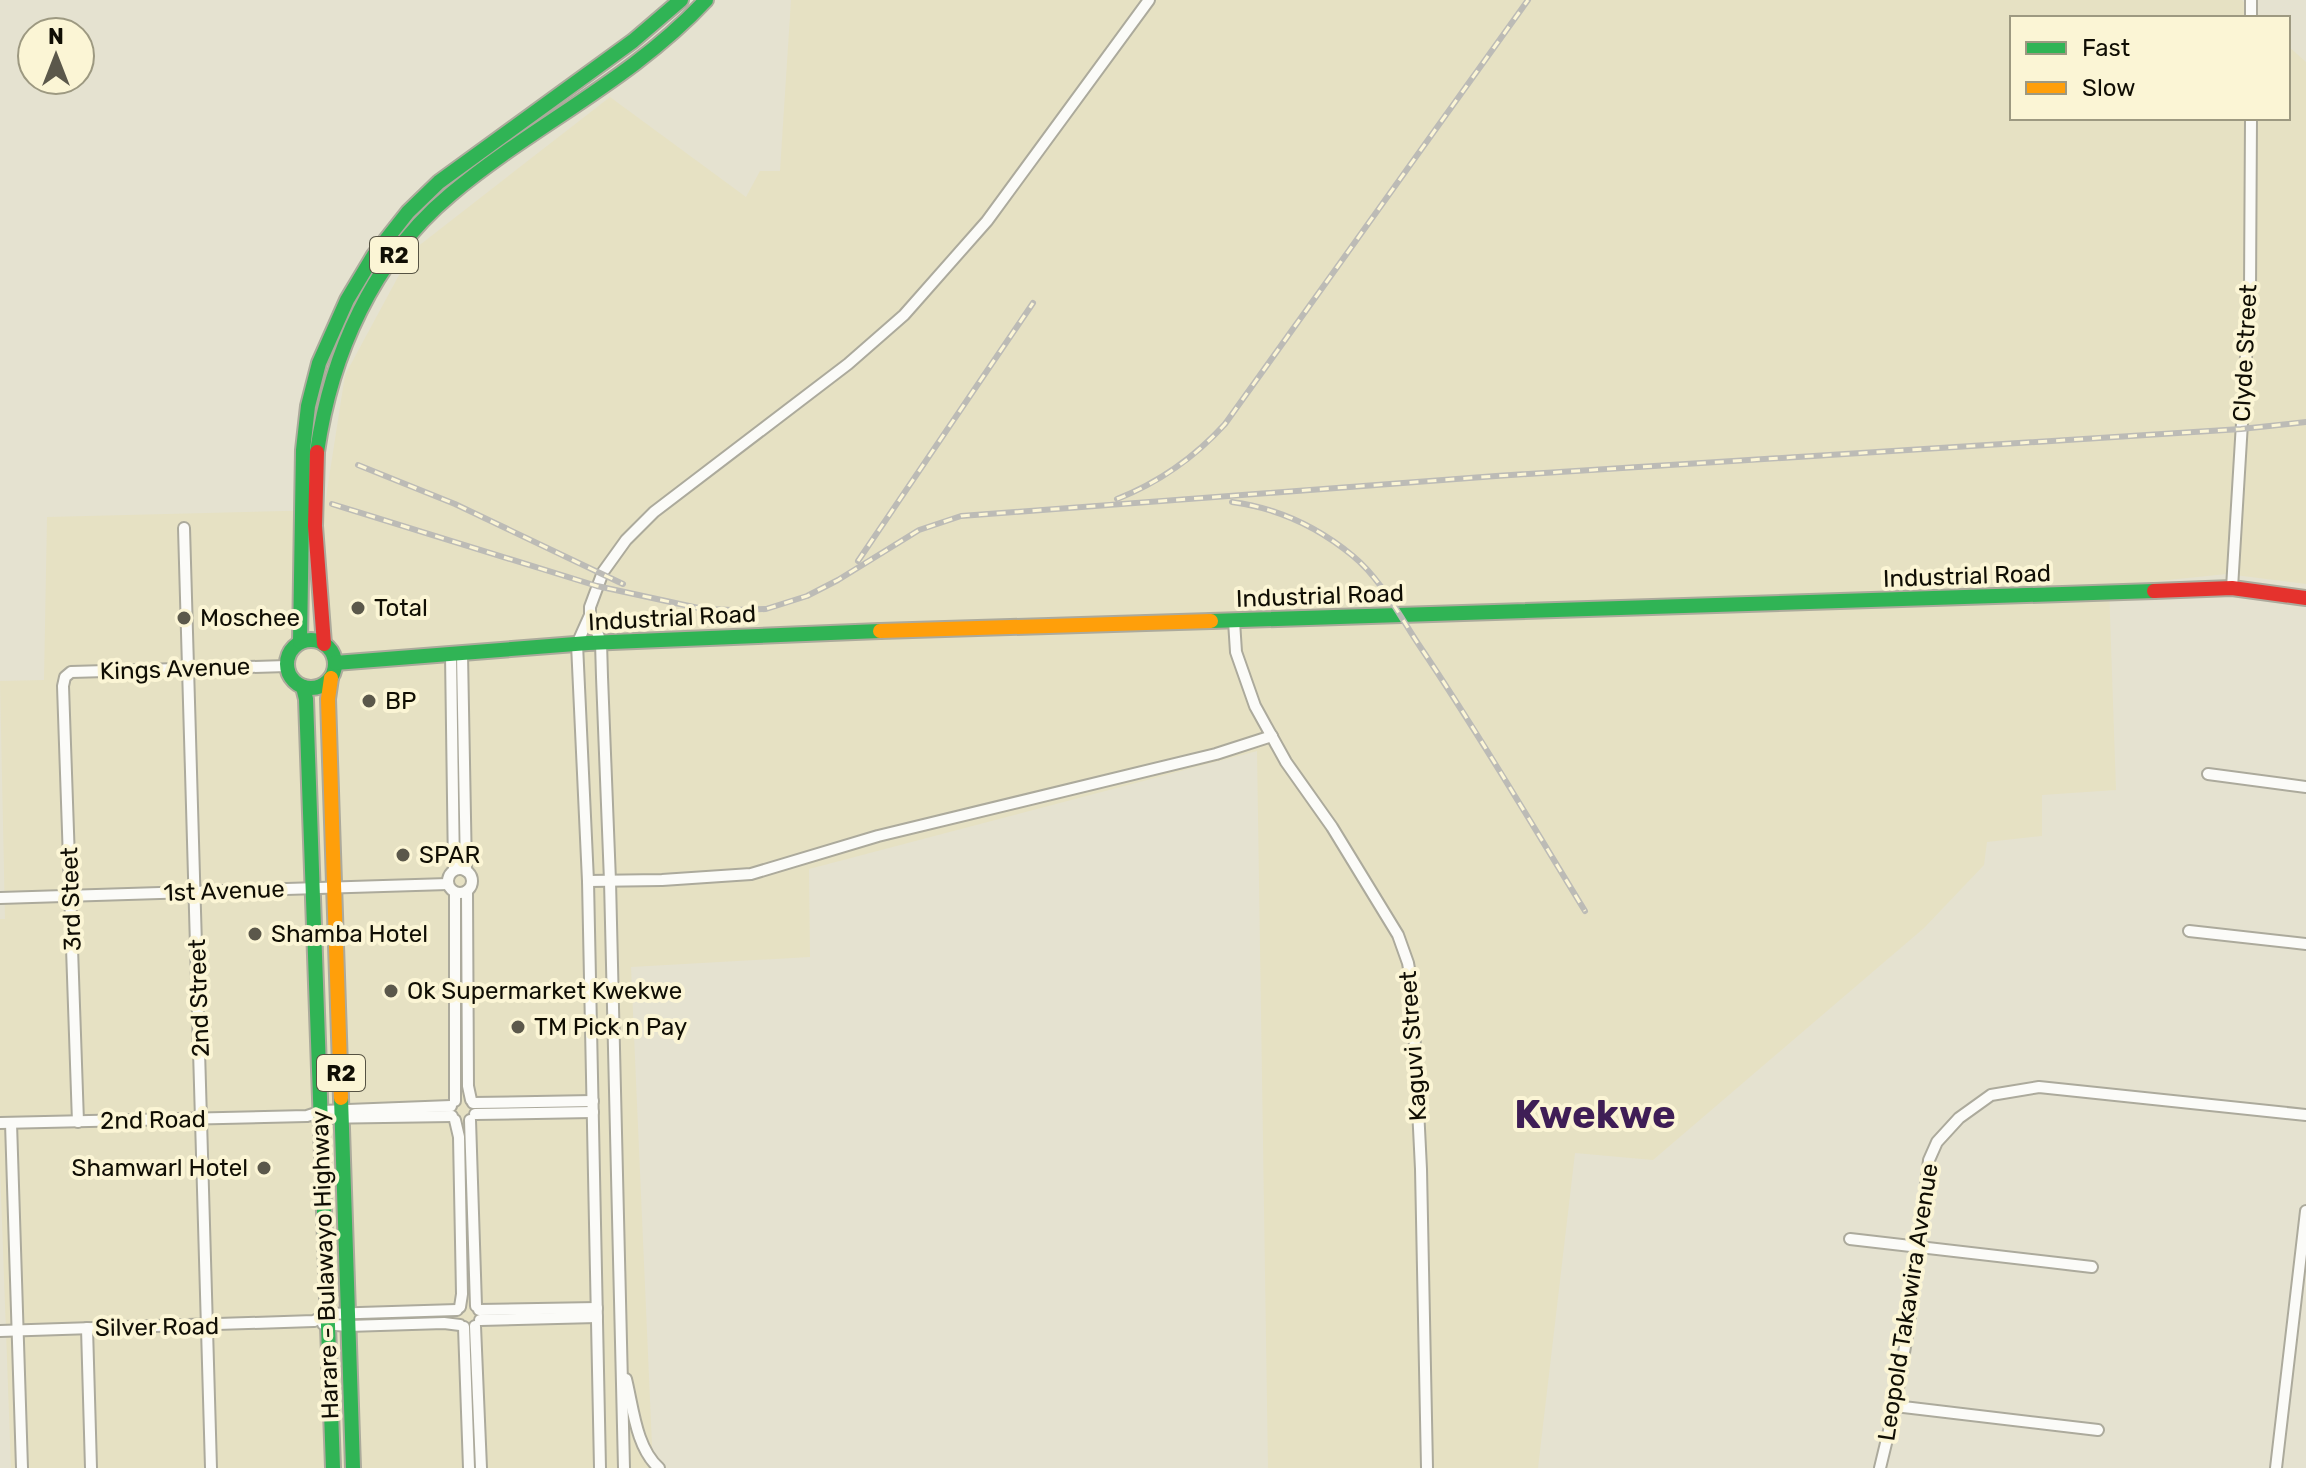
<svg xmlns="http://www.w3.org/2000/svg" width="2306" height="1468" font-family="Rubik,sans-serif">
	<rect width="100%" height="100%" fill="#e5e2d0"/>
	<path fill="#e6e1c3" d="M791,0h1451l16,18h-246v100h276v-72l18,16v522l-79,-10 -118,12 7,204 -74,5v41l-55,6 -3,23 -60,63 -271,232 -78,-7 -37,315h-270l-11,-717 -448,118 1,88 -179,10 22,501h-642l-11,-300v-249h5l-5,-238 44,-1 3,-163 277,-7 21,-135 67,-124 198,-154 136,100 14,-26h20z"/>
	<g fill="none" stroke-linecap="round" stroke-linejoin="round">
		<g stroke="#acaa9c" stroke-width="14">
			<g id="street">
				<path d="M2251,18v-18"/>
				<path d="M184,528l27,940"/>
				<path d="M2232,588l18,-297 1,-173"/>
				<path d="M590,615l11,27 1,35 8,204 14,587"/>
				<path d="M1234,621l2,31 19,54 31,56 46,65 66,108 10,28 4,23 9,183 6,299"/>
				<path d="M462,654l4,217"/>
				<path d="M451,655l3,215"/>
				<path d="M2208,774l98,13"/>
				<circle cx="460" cy="881" r="12"/>
				<path d="M588,881l74,-1 89,-6 127,-38 338,-82 56,-18"/>
				<path d="M467,891l1,195 3,14"/>
				<path d="M0,898l448,-14"/>
				<path d="M2189,931l117,13"/>
				<path d="M455,1101v-208"/>
				<path d="M473,1103l120,-2"/>
				<path d="M475,1114l118,-2"/>
				<path d="M316,1118l136,-2"/>
				<path d="M455,1120l4,17 3,157 -2,13"/>
				<path d="M470,1120l6,186"/>
				<path d="M78,1122l-15,-436 2,-9 6,-5 216,-6"/>
				<path d="M0,1123l307,-7 15,-5 129,-5"/>
				<path d="M11,1123l11,345"/>
				<path d="M1850,1239l242,28"/>
				<path d="M479,1310l118,-2"/>
				<path d="M480,1320l117,-3"/>
				<path d="M323,1324l25,2 96,-3 16,2"/>
				<path d="M475,1326l6,142"/>
				<path d="M464,1327l5,141"/>
				<path d="M87,1328l4,140"/>
				<path d="M0,1331l314,-10 13,-7 130,-4"/>
				<path d="M626,1379c7,28 10,69 33,89"/>
				<path d="M1895,1406l203,24"/>
				<path d="M600,1468l-12,-587 -11,-237 13,-29v-8l13,-35 23,-32 28,-28 194,-148 56,-49 83,-94 162,-221"/>
				<path d="M1880,1468l15,-62 15,-89 19,-157 8,-18 22,-24 32,-23 48,-8 267,28"/>
				<path d="M2276,1468l30,-257"/>
			</g>
		</g>
		<g stroke="#acaa9c" stroke-width="18">
			<g id="fast">
				<path d="M317,452c14,-98 56,-193 134,-258 82,-69 181,-114 255,-194"/>
				<path d="M1211,621l943,-30"/>
				<circle cx="311" cy="664" r="24"/>
				<path d="M300,642l3,-192 5,-44 11,-43 28,-63 27,-45 34,-43 31,-30 194,-141 48,-41"/>
				<path d="M335,663l253,-20 292,-12"/>
				<path d="M303,687l3,12 27,769"/>
				<path d="M341,1098l12,370"/>
			</g>
		</g>
		<g stroke="#acaa9c" stroke-width="18">
			<g id="slow">
				<path d="M880,631l331,-10"/>
				<path d="M331,678l-3,21 13,399"/>
			</g>
		</g>
		<g stroke="#acaa9c" stroke-width="18">
			<g id="jam">
				<path d="M317,452l-2,74 9,118"/>
				<path d="M2154,591l78,-3 74,10"/>
			</g>
		</g>
		<use href="#street" stroke="#fbfbf8" stroke-width="10"/>
		<use href="#fast" stroke="#30b455" stroke-width="14"/>
		<use href="#slow" stroke="#ff9f0a" stroke-width="14"/>
		<use href="#jam" stroke="#e5322d" stroke-width="14"/>
		<g stroke="#bcbbb6" stroke-width="6">
			<g id="rail">
				<path d="M358,465l97,39 168,80"/>
				<path d="M1117,499c43,-17 77,-41 108,-75l303,-424"/>
				<path d="M1232,502c45,6 86,25 121,54 29,24 47,61 68,92 58,86 110,175 164,263"/>
				<path d="M332,504l265,82 106,23 31,1 32,-1 41,-13 31,-16 81,-50 42,-14 535,-40 745,-47 65,-7"/>
				<path d="M858,561l175,-258"/>
			</g>
		</g>
		<use href="#rail" stroke="#fbf5d5" stroke-width="3" stroke-dasharray="9" stroke-linecap="butt"/>
	</g>
	<g fill="#5b584b" stroke="#fbf5d5" stroke-width="3">
		<circle cx="358" cy="608" r="8"/>
		<circle cx="184" cy="618" r="8"/>
		<circle cx="369" cy="701" r="8"/>
		<circle cx="403" cy="855" r="8"/>
		<circle cx="255" cy="934" r="8"/>
		<circle cx="391" cy="991" r="8"/>
		<circle cx="518" cy="1027" r="8"/>
		<circle cx="264" cy="1168" r="8"/>
	</g>
	<g text-anchor="middle" stroke-width="8" stroke-linejoin="round" paint-order="stroke">
		<g fill="#fbf5d5" stroke="#565343" stroke-width="2">
			<rect x="370" y="237" width="48" height="36" rx="6"/>
			<rect x="317" y="1055" width="48" height="36" rx="6"/>
		</g>
		<g font-size="22" font-weight="bold" fill="#100e04">
			<text x="394" y="263">R2</text>
			<text x="341" y="1081">R2</text>
		</g>
		<g font-size="24" fill="#100e04" stroke="#fbf5d5">
			<text transform="translate(2245 353) rotate(-87)" y="8">Clyde Street</text>
			<text transform="translate(1967 576) rotate(-2)" y="8">Industrial Road</text>
			<text transform="translate(1320 596) rotate(-2)" y="8">Industrial Road</text>
			<text transform="translate(672 618) rotate(-3)" y="8">Industrial Road</text>
			<text transform="translate(175 669) rotate(-2)" y="8">Kings Avenue</text>
			<text transform="translate(224 891) rotate(-2)" y="8">1st Avenue</text>
			<text transform="translate(71 899) rotate(-92)" y="8">3rd Steet</text>
			<text transform="translate(199 998) rotate(-92)" y="8">2nd Street</text>
			<text transform="translate(1413 1046) rotate(-94)" y="8">Kaguvi Street</text>
			<text transform="translate(153 1120) rotate(-1)" y="8">2nd Road</text>
			<text transform="translate(325 1265) rotate(-92)" y="8">Harare - Bulawayo Highway</text>
			<text transform="translate(1908 1302) rotate(-81)" y="8">Leopold Takawira Avenue</text>
			<text transform="translate(157 1327) rotate(-1)" y="8">Silver Road</text>
		</g>
		<g font-size="24" fill="#100e04" stroke="#fbf5d5" text-anchor="start">
			<text x="374" y="616">Total</text>
			<text x="200" y="626">Moschee</text>
			<text x="385" y="709">BP</text>
			<text x="419" y="863">SPAR</text>
			<text x="271" y="942">Shamba Hotel</text>
			<text x="407" y="999">Ok Supermarket Kwekwe</text>
			<text x="534" y="1035">TM Pick n Pay</text>
			<text x="248" y="1176" text-anchor="end">Shamwarl Hotel</text>
		</g>
		<g font-size="40" font-weight="bold" fill="#3f1e56" stroke="#fbf5d5">
			<text x="1595" y="1128">Kwekwe</text>
		</g>
	</g>
	<rect x="2010" y="16" width="280" height="104" fill="#fbf5d5" stroke="#9d9981" stroke-width="2"/>
	<rect x="2026" y="42" width="40" height="12" fill="#30b455" stroke="#9d9981" stroke-width="2"/>
	<text x="2082" y="56" font-size="24" fill="#100e04">Fast</text>
	<rect x="2026" y="82" width="40" height="12" fill="#ff9f0a" stroke="#9d9981" stroke-width="2"/>
	<text x="2082" y="96" font-size="24" fill="#100e04">Slow</text>
	<g transform="translate(56 56)"><circle r="38" fill="#fbf5d5" stroke="#9d9981" stroke-width="2"/>
	<path d="M0-6L14 30L0 20L-14 30Z" fill="#5b584b"/>
	<text y="-12" font-size="22" font-weight="bold" text-anchor="middle" fill="#100e04">N</text>
	</g>
</svg>
